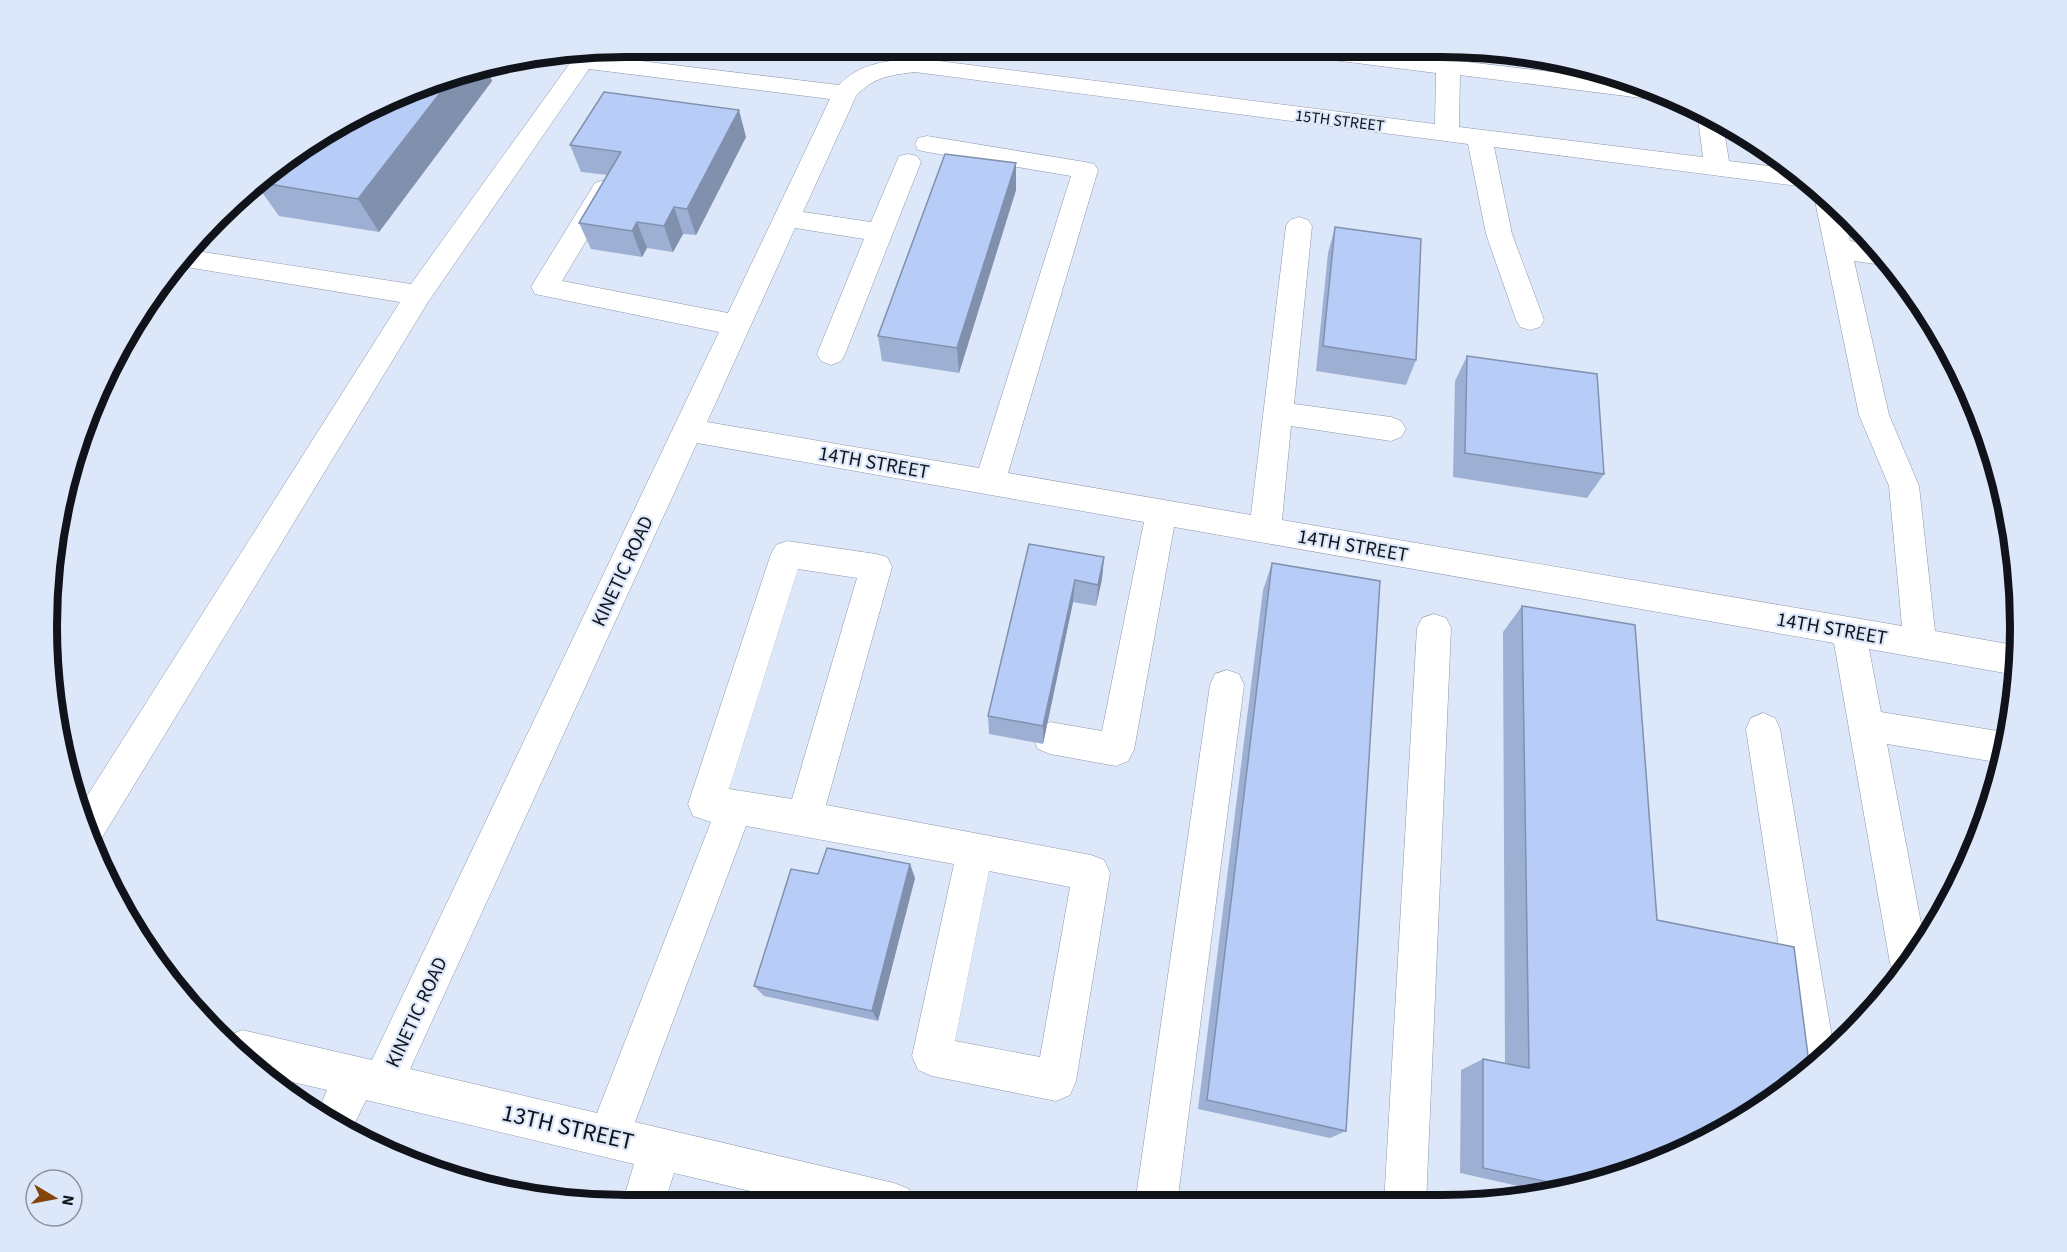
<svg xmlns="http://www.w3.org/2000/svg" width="2067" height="1252" font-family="'Source Sans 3',sans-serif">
	<rect width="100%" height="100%" fill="#dde7fa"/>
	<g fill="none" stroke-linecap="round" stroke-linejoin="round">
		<g stroke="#8d96a8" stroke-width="1">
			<g id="minor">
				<path d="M769,47h22l1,1 -4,5 -8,2 -8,-2z"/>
				<path d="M1274,47l75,1 288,34 29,14 -9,4 -197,-25 -1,52 244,30 -5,-39 3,-5 22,12 6,36 64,8 20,16 -7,2 -312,-40 18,87 32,86 -4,7 -10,3 -10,-3 -4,-7 -30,-86 -18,-90 -553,-72c-24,3 -42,5 -59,24l-53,116 68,10 28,-66 9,-2 9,2 4,6 -76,192 -4,7 -10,4 -10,-4 -4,-7 47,-115 -69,-11 -88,194 272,46 92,-292 -144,-24 -9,-2 -3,-6 3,-6 9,-2 158,26 9,2 4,6 -90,303 243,42 35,-289 4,-6 9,-3 9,3 4,6 -18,178 97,13 10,4 5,8 -5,8 -10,4 -100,-15 -9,94 620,106 -13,-140 -30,-71 -45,-219 4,-6 25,20 7,31 25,4 15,18 -7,2 -29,-4 35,154 30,71 16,145 84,15 -3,29 -147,-26 12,63 129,21 -8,30 -115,-19 38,200 -28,33 -7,-14 -56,-320 -660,-116 -40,223 -6,11 -12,5 -66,-12 -12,-5 -5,-11 5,-11 12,-5 52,9 42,-209 -447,-79 -287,626 187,44 114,-291 -18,-6 -5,-12 83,-250 5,-9 11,-4 89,13 11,3 5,10 -66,238 265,50 13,5 6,13 -34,208 -6,14 -14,6 -124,-25 -14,-6 -6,-14 42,-192 -208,-38 -111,296 259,61 15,6 6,15h-110l-131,-31 -10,31h-42l12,-40 -268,-64 -15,31 -34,-17 10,-24 -56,-13 -43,-41 14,-6 130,30 347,-728 -184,-38 -4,-7 64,-104 9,-3 9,3 4,6 -55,92 166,32 102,-214 -241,-30 -161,233 -328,539 -6,3 -17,-32 323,-510 -226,-37 16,-15 221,34 164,-228 8,-2 256,31c20,-22 48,-24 76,-27l520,66 1,-51 -151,-19 -8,-2zM798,569l59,9 -65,221 -63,-10zM989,871l81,16 -30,170 -85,-16z"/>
				<path d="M1434,614l12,4 5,10 -25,576h-42l33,-576 5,-10z"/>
				<path d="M1227,670l12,4 5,11 -67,519h-42l75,-519 5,-11z"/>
				<path d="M1763,713l12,5 5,11 54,320 -11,12 -22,16 -4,-11 -51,-337 5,-11z"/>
			</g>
		</g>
		<use href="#minor" fill="#fff" fill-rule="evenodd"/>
	</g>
	<g fill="#9db0d4">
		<path d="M487,69l5,12 -113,151 -100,-16 -23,-32 17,-18 167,-89z"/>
		<path d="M746,137l-50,98 -13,-1 -10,18 -26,-4 -5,9 -51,-8 -12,-26 29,-48 -27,-3 -11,-27z"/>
		<path d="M1016,190l-57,183 -77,-12 -4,-25z"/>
		<path d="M1335,227l81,133 -10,25 -90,-14 12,-118z"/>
		<path d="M1467,356l137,118 -17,24 -134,-21 2,-96z"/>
		<path d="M1029,544l75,13 -2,22 -6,27 -23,-4 -30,142 -54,-10 -1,-18z"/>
		<path d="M1272,563l74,568 -16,7 -132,-29 65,-519z"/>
		<path d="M1522,606l69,580 -42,7 -89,-20 1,-103 22,-11 22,5 -2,-432z"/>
		<path d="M818,874l97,4 -37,143 -114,-25 -10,-10z"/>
	</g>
	<g fill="#8090ad">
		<path d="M487,69l5,12 -113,151 -21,-33 96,-124z"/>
		<path d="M739,110l7,27 -50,98 -9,-26z"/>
		<path d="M1016,163v27l-57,183 -2,-25z"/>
		<path d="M674,207l9,27 -10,18 -9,-26z"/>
		<path d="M637,222l10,26 -5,9 -10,-26z"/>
		<path d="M1104,557l-2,22 -6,27 2,-21z"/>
		<path d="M1075,580l-2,22 -30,142v-18z"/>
		<path d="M910,864l5,14 -37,143 -6,-10z"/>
	</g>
	<g fill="#b7cdf7" stroke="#8090ad" stroke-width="1.5">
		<path d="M454,75l-96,124 -101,-17 16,-16 167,-89z"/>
		<path d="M604,92l135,18 -52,99 -13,-2 -10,19 -27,-4 -5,9 -53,-8 42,-71 -51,-7z"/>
		<path d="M945,154l71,9 -59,185 -79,-12z"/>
		<path d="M1335,227l86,12 -5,121 -93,-14z"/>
		<path d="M1467,356l130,18 7,100 -139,-21z"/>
		<path d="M1029,544l75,13 -6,28 -23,-5 -32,146 -55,-10z"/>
		<path d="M1272,563l108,18 -34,550 -139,-31z"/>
		<path d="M1522,606l113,19 22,295 137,27 16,124 -80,57 -139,58 -15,2 -93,-20v-109l46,9z"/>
		<path d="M827,848l83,16 -38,147 -118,-25 37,-117 27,5z"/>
	</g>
	<g text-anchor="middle" stroke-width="4.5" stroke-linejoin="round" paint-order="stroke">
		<g font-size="16" fill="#101319" stroke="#dde7fa">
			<text transform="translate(1340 120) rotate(7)" y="6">15TH STREET</text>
		</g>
		<g font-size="20" fill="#101319" stroke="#dde7fa">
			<text transform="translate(874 462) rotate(10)" y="7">14TH STREET</text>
			<text transform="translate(1353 545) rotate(10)" y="7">14TH STREET</text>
			<text transform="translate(622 571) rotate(-65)" y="7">KINETIC ROAD</text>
			<text transform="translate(1832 628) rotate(10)" y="7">14TH STREET</text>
			<text transform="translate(416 1012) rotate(-65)" y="7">KINETIC ROAD</text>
		</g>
		<g font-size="24" fill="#101319" stroke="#dde7fa">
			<text transform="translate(568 1127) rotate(13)" y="8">13TH STREET</text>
		</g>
	</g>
	<path d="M0 0H2067V1252H0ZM626 57H1441A569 569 0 0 1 2010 626V626A569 569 0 0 1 1441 1195H626A569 569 0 0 1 57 626V626A569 569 0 0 1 626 57Z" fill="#dde7fa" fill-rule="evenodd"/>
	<path fill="none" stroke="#101319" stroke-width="8" d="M626 57H1441A569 569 0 0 1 2010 626V626A569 569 0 0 1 1441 1195H626A569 569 0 0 1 57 626V626A569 569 0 0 1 626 57Z"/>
	<g transform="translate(54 1198) rotate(100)"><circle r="28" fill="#dde7fa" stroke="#8b92a0" stroke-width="1.5"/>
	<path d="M0-4.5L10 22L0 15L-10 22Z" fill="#83430b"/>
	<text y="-9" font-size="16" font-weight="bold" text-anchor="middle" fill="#101319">N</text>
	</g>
</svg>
